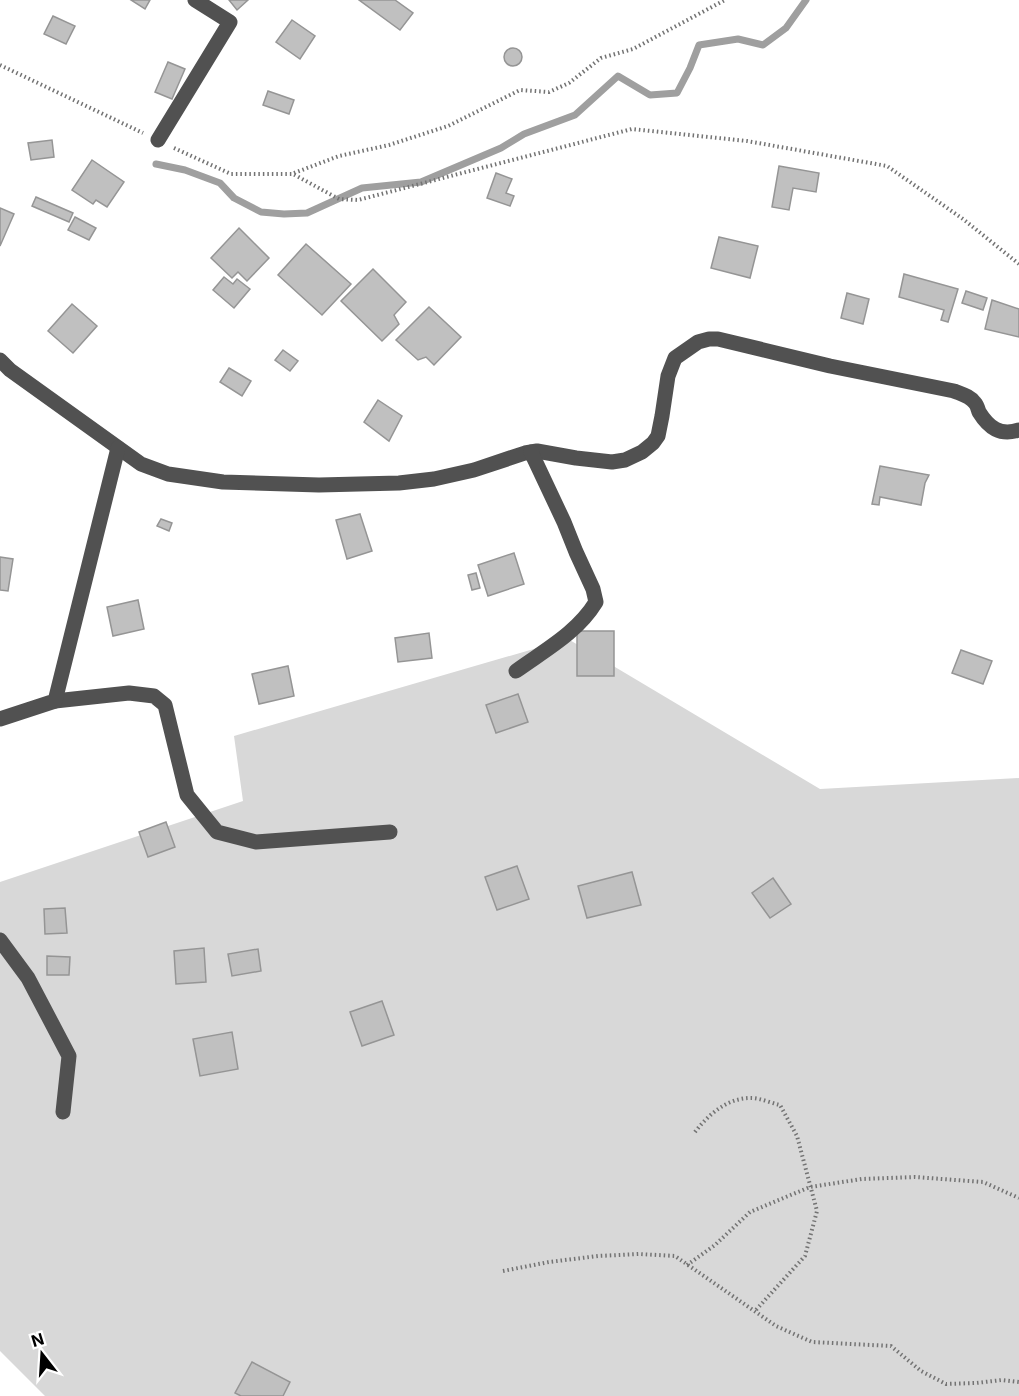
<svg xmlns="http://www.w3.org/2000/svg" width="1019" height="1396" font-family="Inter,sans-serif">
	<rect width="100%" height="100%" fill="#fff"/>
	<path fill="#d8d8d8" d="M568,639l252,150 199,-11v618h-974l-45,-45v-469l243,-81 -9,-65z"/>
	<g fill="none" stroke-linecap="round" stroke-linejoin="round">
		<path stroke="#9f9f9f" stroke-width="7" d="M156,164l29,6 35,13 14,15 27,14 23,2 23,-1 55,-25 59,-6 80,-34 23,-14 51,-19 43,-39 32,19 27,-2 13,-25 9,-23 39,-6 25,6 23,-17 20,-28"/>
	</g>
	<g fill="#c0c0c0" stroke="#959595" stroke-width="1.5">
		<path d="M131,0h19l-5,9z"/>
		<path d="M229,0h19l-11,10z"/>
		<path d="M359,0h36l18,13 -13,17z"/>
		<path d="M53,16l22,10 -9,18 -22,-10z"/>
		<path d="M292,20l23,16 -15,23 -24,-17z"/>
		<circle cx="513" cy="57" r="9"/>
		<path d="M168,62l17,7 -13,30 -17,-7z"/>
		<path d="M268,91l26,9 -5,14 -26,-9z"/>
		<path d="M52,140l2,17 -23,3 -3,-17z"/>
		<path d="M92,160l32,22 -17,25 -11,-7 -3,4 -21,-14z"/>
		<path d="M779,166l40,7 -3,19 -23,-4 -4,22 -17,-3z"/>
		<path d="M496,173l16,6 -6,14 8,3 -4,10 -23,-8z"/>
		<path d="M36,197l37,16 -4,9 -37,-16z"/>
		<path d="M0,208l14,6 -14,32z"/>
		<path d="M75,217l21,11 -7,12 -21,-10z"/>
		<path d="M239,228l30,30 -22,23 -9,-9 -6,6 -21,-20z"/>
		<path d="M719,237l39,9 -8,32 -39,-10z"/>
		<path d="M306,244l45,40 -29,31 -44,-40z"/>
		<path d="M373,269l33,33 -12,13 5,9 -17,17 -41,-40z"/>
		<path d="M904,274l54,15 -10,33 -7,-2 3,-10 -45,-13z"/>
		<path d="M224,277l9,7 4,-5 13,10 -16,19 -21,-18z"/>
		<path d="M966,291l21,7 -4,12 -21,-7z"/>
		<path d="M847,293l22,6 -6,25 -22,-6z"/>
		<path d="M992,300l27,9v28l-34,-8z"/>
		<path d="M72,304l25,22 -24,27 -25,-22z"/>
		<path d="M429,307l32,30 -27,28 -8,-8 -8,3 -22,-20z"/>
		<path d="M283,350l15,11 -8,10 -15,-11z"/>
		<path d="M229,368l22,13 -9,15 -22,-14z"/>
		<path d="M378,400l24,16 -13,25 -25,-19z"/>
		<path d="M880,466l49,9 -4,8 -4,22 -41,-8 -1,8 -7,-1z"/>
		<path d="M360,514l12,37 -25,8 -11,-39z"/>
		<path d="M161,519l11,4 -3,8 -12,-5z"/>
		<path d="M514,553l10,31 -36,12 -10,-31z"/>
		<path d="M0,557l13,2 -5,32 -8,-1z"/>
		<path d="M476,573l4,15 -8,2 -4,-15z"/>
		<path d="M138,600l6,29 -31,7 -6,-29z"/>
		<rect x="577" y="631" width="37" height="45"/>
		<path d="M429,633l3,25 -34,4 -3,-24z"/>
		<path d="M961,650l31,11 -9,23 -31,-11z"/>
		<path d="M288,666l6,30 -35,8 -7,-30z"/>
		<path d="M518,694l10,28 -32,11 -10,-28z"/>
		<path d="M166,822l9,25 -27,10 -9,-25z"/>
		<path d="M517,866l12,33 -32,11 -12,-33z"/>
		<path d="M632,872l9,33 -54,13 -9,-32z"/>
		<path d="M773,878l18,26 -21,14 -18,-25z"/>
		<path d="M65,908l2,25 -22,1 -1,-25z"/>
		<path d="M204,948l2,34 -30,2 -2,-33z"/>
		<path d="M258,949l3,22 -29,5 -4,-22z"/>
		<path d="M47,956l23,1 -1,18h-22z"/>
		<path d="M382,1001l12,34 -32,11 -12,-34z"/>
		<path d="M232,1032l6,37 -38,7 -7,-37z"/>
		<path d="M252,1362l38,20 -7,14h-42l-6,-3z"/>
	</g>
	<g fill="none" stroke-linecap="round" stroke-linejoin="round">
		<g stroke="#737373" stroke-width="4" stroke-dasharray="1.5 3" stroke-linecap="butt">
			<path d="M0,65l143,68"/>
			<path d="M174,148l57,26h62l46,25 19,1 274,-71 115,12 140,25 76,53 56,45"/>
			<path d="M294,173l45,-17 50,-11 59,-19 72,-36 29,2 20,-9 32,-25 32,-9 92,-49"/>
			<path d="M695,1132c14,-18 32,-34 56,-34 9,0 20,5 29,7l17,31 20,75 -12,45 -50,55"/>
			<path d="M687,1265l28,-20 35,-33 60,-25 52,-8 53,-2 68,5 36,16"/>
			<path d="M503,1271l46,-9 49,-6 41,-2 36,2 101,70 36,16 79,4 30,25 25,13 30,-1 26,-3 17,2"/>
		</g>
		<g stroke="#515151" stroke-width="15">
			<path d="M158,140l72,-118 -35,-22"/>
			<path d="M0,360l10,10 131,94 27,10 55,8 96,3 80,-2 35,-4 40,-9 51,-17 12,-2 39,7 36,4 13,-2 17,-8 11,-9 5,-7 4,-20 6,-40 7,-18 23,-16 11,-3h9l112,27 124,25c7,3 16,5 21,12 2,2 3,6 4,9 10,16 21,24 40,18"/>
			<path d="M516,671c29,-21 61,-38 80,-69l-3,-13 -17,-37 -12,-30 -33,-70"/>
			<path d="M55,701l74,-8 25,3 11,9 22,90 30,37 39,10 134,-10"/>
			<path d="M0,719l55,-18 63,-253"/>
			<path d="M0,940l28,38 41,78 -6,56"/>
		</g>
	</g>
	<g transform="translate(42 1354) rotate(343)" stroke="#ffffff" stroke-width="4.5" paint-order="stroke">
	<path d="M0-4.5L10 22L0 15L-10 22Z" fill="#000000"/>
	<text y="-9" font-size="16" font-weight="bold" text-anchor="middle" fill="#000000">N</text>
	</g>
</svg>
